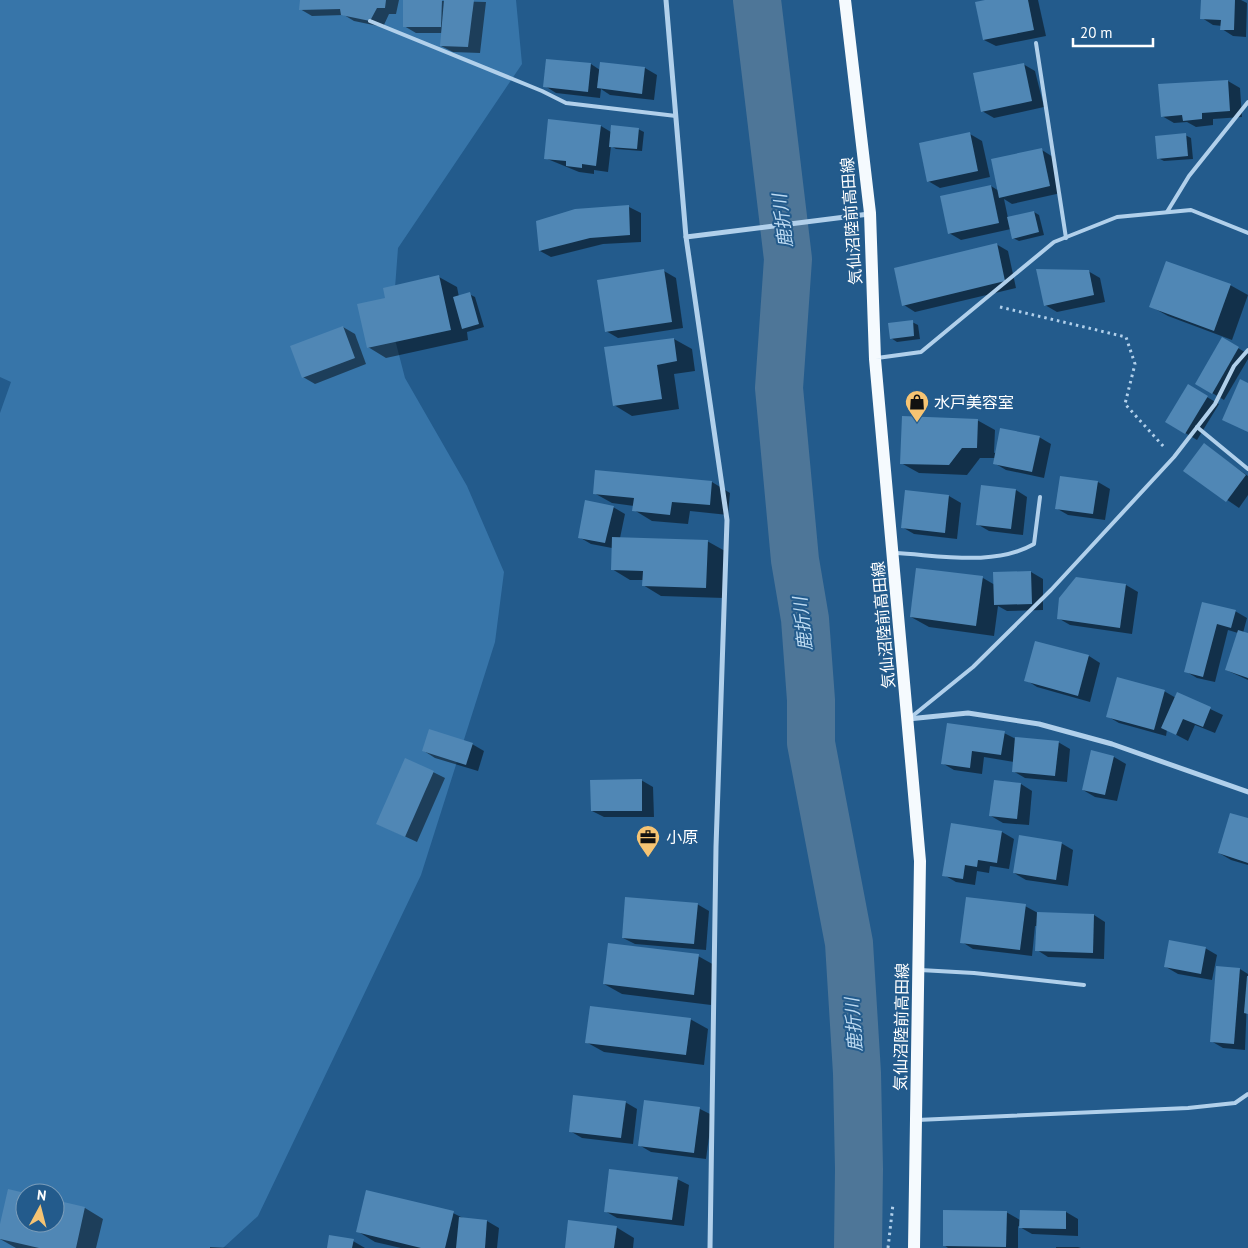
<svg xmlns="http://www.w3.org/2000/svg" width="1248" height="1248" font-family="'PT Sans','Noto Sans JP',sans-serif">
	<rect width="100%" height="100%" fill="#235b8c"/>
	<path fill="#3775a9" fill-rule="evenodd" d="M0,0h516l6,64 -124,184 -6,80 13,50 62,108 37,86 -9,70 -74,233 -163,341 -35,32h-223v-835l11,-31 -11,-5zM25,1193h30v30h-30z"/>
	<g fill="#0007">
		<path d="M301,0h98l-3,14h-7l-6,13 -29,-6 -10,-6 -32,1 -12,-7z"/>
		<path d="M405,0l81,2 -6,51 -27,-1 -12,-6 1,-13h-26l-12,-7z"/>
		<path d="M991,0h47l8,36 -50,10 -12,-6z"/>
		<path d="M1202,0h39l6,3 -1,34 -13,-1 -11,-7v-3l-9,-1 -11,-7z"/>
		<path d="M548,60l43,4 9,6 45,-2 12,7 -3,25 -44,-5 -9,-6 -1,9 -44,-5 -11,-7z"/>
		<path d="M1023,64l12,7 9,36 -50,11 -12,-7z"/>
		<path d="M1228,81l12,7 2,29 -29,2v6l-17,2 -9,-5 -13,1 -12,-7z"/>
		<path d="M549,120l52,6 10,6 27,-3 6,3 -2,19 -26,-2 -5,-3 -3,26 -14,-2v4l-15,-2 -34,-14z"/>
		<path d="M970,134l12,7 8,36 -50,11 -12,-7z"/>
		<path d="M1185,135l6,3 2,21 -29,2 -6,-3z"/>
		<path d="M1042,150l11,7 8,36 -49,11 -8,-5 4,19 26,-6 5,3 5,20 -25,6 -6,-3 -2,-9 -50,11 -12,-7 42,-47 8,5z"/>
		<path d="M629,207l12,6v29l-38,2 -52,13 -11,-6z"/>
		<path d="M996,244l12,7 8,37 -101,24 -11,-7z"/>
		<path d="M664,271l12,7 7,50 -65,10 -12,-7z"/>
		<path d="M1088,271l12,7 5,24 -48,10 -12,-7z"/>
		<path d="M439,277l18,10 2,10 10,-3 6,3 9,30 -17,5 1,8 -82,18 -18,-11 18,-48z"/>
		<path d="M1230,285l18,10 -16,45 -64,-24 -18,-10z"/>
		<path d="M912,322l6,3 2,14 -23,3 -6,-4z"/>
		<path d="M343,327l12,7 11,30 -51,20 -12,-7z"/>
		<path d="M674,339l18,10 3,22 -21,3 5,35 -47,7 -18,-11z"/>
		<path d="M1223,339l25,15v5l-24,41 -27,-16z"/>
		<path d="M1188,386l31,18 -22,36 -30,-18z"/>
		<path d="M977,420l18,10 -1,23 45,-16 12,7 -7,34 -38,-8 -12,-7 1,-5h-15l-13,17 -48,-2 -18,-10z"/>
		<path d="M1204,445l44,31v19l-9,13 -54,-37z"/>
		<path d="M712,482l18,11 -2,22 -38,-4 -2,13 -36,-3 -18,-11v-4l-22,-3 -18,-10z"/>
		<path d="M1098,482l12,7 -5,31 -37,-5 -12,-7z"/>
		<path d="M1016,490l11,7 -4,38 -34,-4 -12,-7z"/>
		<path d="M906,491l43,5 12,7 -4,36 -43,-5 -12,-7z"/>
		<path d="M613,507l12,7 -5,24 87,3 18,10 -1,47 -63,-2 -18,-11 1,-5h-14l-18,-11v-21l-21,-4 -12,-7z"/>
		<path d="M1031,572l12,7v31l-36,1 -9,-5 -4,30 -65,-9 -18,-10 72,-39 12,7z"/>
		<path d="M1076,578l50,7 12,7 -6,42 -62,-9 -12,-7z"/>
		<path d="M1203,603l32,8 12,7 -4,15 5,2v45l-22,-10 12,-37 -10,-3 -13,52 -18,-4 -12,-7z"/>
		<path d="M1089,656l11,7 -10,39 -53,-15 -11,-7z"/>
		<path d="M1164,691l12,7 2,-4 45,21 -8,18 -20,-8 -7,16 -21,-11 -1,6 -47,-13 -12,-7z"/>
		<path d="M1004,733l12,6 42,3 12,7 -3,33 -42,-4 -12,-7 1,-9 -30,-5 -2,17 -28,-4 -12,-7z"/>
		<path d="M472,744l12,7 -6,20 -43,-13 -11,-7z"/>
		<path d="M1092,751l22,6 12,7 -9,37 -22,-4 -12,-7z"/>
		<path d="M433,772l12,6 -28,64 -39,-18z"/>
		<path d="M641,780l12,7 1,30h-50l-12,-6z"/>
		<path d="M1021,784l11,7 -3,34 -26,-2 -12,-7z"/>
		<path d="M1248,819v46l-17,-5 -12,-7z"/>
		<path d="M1002,832l12,7 -5,30 -19,-3 -1,7 -12,-2 -2,14 -19,-3 -12,-7z"/>
		<path d="M1061,843l12,7 -5,36 -42,-6 -12,-7z"/>
		<path d="M697,904l12,7 -3,39 -71,-6 -12,-6z"/>
		<path d="M1025,906l13,7 56,2 11,7 -1,37 -56,-2 -11,-7v-24h-2l-3,30 -59,-7 -11,-7z"/>
		<path d="M1205,948l12,7 -5,25 -34,-6 -12,-7z"/>
		<path d="M698,956l18,10 -5,39 -89,-11 -18,-10z"/>
		<path d="M1240,969l8,5 -3,76 -22,-2 -12,-7z"/>
		<path d="M690,1019l18,10 -4,36 -100,-13 -18,-10z"/>
		<path d="M645,1101l55,8 12,6 -6,44 -55,-7 -12,-7z"/>
		<path d="M625,1102l12,7 -4,35 -51,-6 -12,-7z"/>
		<path d="M677,1179l12,6 -5,41 -67,-8 -12,-7z"/>
		<path d="M25,1195v28h30v-21l30,6 18,11 -7,29h-80l-16,-9v-9z"/>
		<path d="M1021,1211l45,1 12,7v17l-46,-2 -14,-8v22h-70l-4,-3 62,-33 14,8z"/>
		<path d="M453,1213l12,6 22,2 12,7 -2,20h-96l-26,-6 -18,-11z"/>
		<path d="M616,1227l18,11 -1,10h-67z"/>
		<path d="M353,1241l12,7h-37z"/>
		<path d="M210,1247l20,1h-20z"/>
		<path d="M1056,1247h22l3,1h-25z"/>
	</g>
	<g fill="none" stroke-linecap="round" stroke-linejoin="round">
		<path stroke="#4e7698" stroke-width="48" d="M757,0l31,259 -9,129 16,172 10,59 6,81v43l38,200 8,130 2,96 -1,79"/>
	</g>
	<g fill="#5087b5">
		<path d="M300,0h86l-1,8h-8l-7,13 -29,-6 -1,-6 -41,1z"/>
		<path d="M403,0h39l-1,27h-38z"/>
		<path d="M444,0h30l-6,47 -28,-1z"/>
		<path d="M985,0h43l6,30 -51,10 -8,-38z"/>
		<path d="M1201,0h34l-1,30h-14l1,-10 -21,-1z"/>
		<path d="M546,59l45,4 -3,29 -45,-5z"/>
		<path d="M600,62l45,5 -3,27 -45,-6z"/>
		<path d="M1024,63l8,38 -51,11 -8,-39z"/>
		<path d="M1228,80l2,31 -28,2v6l-19,2 -1,-6 -21,2 -3,-33z"/>
		<path d="M548,119l53,6 -5,41 -14,-2v4l-16,-2v-5l-22,-2z"/>
		<path d="M611,125l28,3 -2,21 -28,-2z"/>
		<path d="M970,132l8,39 -51,11 -8,-39z"/>
		<path d="M1186,133l2,23 -31,3 -2,-23z"/>
		<path d="M1042,148l8,38 -51,12 -8,-39z"/>
		<path d="M991,185l8,38 -51,11 -8,-38z"/>
		<path d="M629,205l1,30 -40,3 -51,13 -3,-30 39,-12z"/>
		<path d="M1034,211l5,21 -27,7 -5,-22z"/>
		<path d="M997,243l8,38 -103,25 -8,-38z"/>
		<path d="M1166,261l65,23 -17,47 -65,-24z"/>
		<path d="M664,269l8,53 -67,10 -8,-52z"/>
		<path d="M1036,269l53,1 5,25 -50,11z"/>
		<path d="M439,275l12,55 -84,18 -10,-44 28,-6 -2,-10z"/>
		<path d="M470,292l9,32 -17,5 -9,-32z"/>
		<path d="M913,320l1,16 -24,3 -2,-16z"/>
		<path d="M343,326l12,32 -53,20 -12,-32z"/>
		<path d="M1222,337l17,10 -27,47 -17,-10z"/>
		<path d="M674,338l3,23 -20,4 5,34 -49,7 -9,-59z"/>
		<path d="M1240,379l8,4v49l-26,-12z"/>
		<path d="M1188,384l20,12 -23,38 -20,-12z"/>
		<path d="M902,416l76,3 -1,29h-15l-13,17 -49,-1z"/>
		<path d="M1000,428l40,8 -8,36 -39,-8z"/>
		<path d="M1204,443l42,32 -20,27 -43,-31z"/>
		<path d="M595,470l117,11 -2,24 -38,-3 -2,13 -38,-4 2,-13 -41,-4z"/>
		<path d="M1060,476l38,5 -5,33 -38,-5z"/>
		<path d="M981,485l35,4 -5,40 -35,-4z"/>
		<path d="M905,490l44,5 -4,38 -44,-5z"/>
		<path d="M585,500l29,6 -9,37 -27,-5z"/>
		<path d="M612,537l96,3 -2,48 -64,-2 1,-15 -32,-1z"/>
		<path d="M916,568l67,8 -7,50 -66,-9z"/>
		<path d="M1031,571l1,33 -38,1 -1,-33z"/>
		<path d="M1076,577l50,7 -6,44 -63,-9 2,-21z"/>
		<path d="M1202,602l34,8 -5,18 -14,-4 -14,53 -19,-5z"/>
		<path d="M1238,630l10,3v45l-23,-8z"/>
		<path d="M1035,641l54,14 -11,41 -54,-15z"/>
		<path d="M1117,677l48,13 -11,40 -48,-13z"/>
		<path d="M1177,692l34,15 -8,20 -20,-8 -7,16 -15,-7z"/>
		<path d="M947,723l58,8 -4,24 -29,-4 -2,17 -29,-4z"/>
		<path d="M429,729l44,14 -7,22 -44,-14z"/>
		<path d="M1015,737l44,4 -4,35 -43,-4z"/>
		<path d="M1091,750l23,6 -9,39 -23,-5z"/>
		<path d="M405,758l29,13 -29,66 -29,-13z"/>
		<path d="M642,779v32h-51l-1,-31z"/>
		<path d="M994,780l27,3 -4,36 -28,-3z"/>
		<path d="M1230,813l18,5v45l-30,-10z"/>
		<path d="M951,823l51,8 -5,32 -19,-3 -1,7 -12,-2 -2,14 -21,-3z"/>
		<path d="M1019,835l43,7 -6,38 -43,-7z"/>
		<path d="M625,897l73,6 -4,41 -72,-6z"/>
		<path d="M966,897l60,7 -6,46 -60,-7z"/>
		<path d="M1037,912l57,2 -1,39 -58,-2z"/>
		<path d="M1169,940l37,7 -5,27 -37,-7z"/>
		<path d="M608,943l91,11 -5,41 -91,-11z"/>
		<path d="M1216,966l24,2 -6,76 -24,-2z"/>
		<path d="M1247,976h1v38l-4,-1z"/>
		<path d="M590,1006l101,12 -5,37 -101,-12z"/>
		<path d="M573,1095l53,6 -5,37 -52,-6z"/>
		<path d="M644,1100l56,7 -6,46 -56,-7z"/>
		<path d="M609,1169l69,8 -6,43 -68,-8z"/>
		<path d="M8,1189l17,4v30h30v-23l30,7 -9,41h-37l-39,-9v-15z"/>
		<path d="M366,1190l88,21 -9,37h-24l-65,-16z"/>
		<path d="M943,1210l64,1 -1,36 -63,-1z"/>
		<path d="M1020,1210l46,1v18l-47,-1z"/>
		<path d="M459,1217l28,3 -2,28h-29z"/>
		<path d="M568,1220l49,6 -3,22h-49z"/>
		<path d="M329,1235l25,4 -2,9h-25z"/>
	</g>
	<g fill="none" stroke-linecap="round" stroke-linejoin="round">
		<g stroke="#b1d0eb" stroke-width="3" stroke-dasharray="2.5 4" stroke-linecap="butt">
			<path d="M1000,307l126,30 9,27 -10,40 39,43"/>
			<path d="M888,1248l5,-44"/>
		</g>
		<g stroke="#b1d0eb" stroke-width="4">
			<path d="M370,21l172,70 24,12 110,13"/>
			<path d="M1036,43l30,195"/>
			<path d="M1167,212l22,-36 59,-74"/>
			<path d="M877,358l44,-6 133,-110 63,-25 74,-7 57,23"/>
			<path d="M1197,427l51,42"/>
			<path d="M895,553c43,2 99,14 139,-9l6,-47"/>
			<path d="M910,718l63,-51 78,-77 123,-133 41,-53 19,-38 14,-16"/>
			<path d="M920,970l54,3 110,12"/>
			<path d="M917,1120l271,-12 47,-5 13,-9"/>
		</g>
		<g stroke="#b1d0eb" stroke-width="5">
			<path d="M666,0l20,237 41,283 -11,327 -6,401"/>
			<path d="M686,237l183,-23"/>
			<path d="M908,719l60,-6 71,11 73,20 136,48"/>
		</g>
		<path stroke="#f5fafe" stroke-width="12" d="M845,0l25,213 5,146 45,502 -6,387"/>
	</g>
	<defs>
		<g id="shop-pin" transform="scale(1.25)"><path d="M0 17L-7.5 6A9.5 9.5 0 1 1 7.5 6Z" fill="#f6c473" stroke="#235b8c"/><path d="M-5-2.5h2.3a2.7 3.5 0 0 1 5.4 0H5L5.5 6h-11ZM-1.5-2.5h3a1.5 2.3 0 0 0-3 0Z" fill="#111"/></g>
		<g id="office-pin" transform="scale(1.25)"><path d="M0 17L-7.5 6A9.5 9.5 0 1 1 7.5 6Z" fill="#f6c473" stroke="#235b8c"/><path d="M-6-3h4V-5.5h4V-3h4V5H-6ZM-1-4.5V-3h2v-1.5ZM-6 0V1H6V0Z" fill="#111"/></g>
	</defs>
	<g fill-rule="evenodd">
		<use href="#shop-pin" x="917" y="402"/>
		<use href="#office-pin" x="648" y="837"/>
	</g>
	<g text-anchor="middle" stroke-width="4" stroke-linejoin="round" paint-order="stroke">
		<g font-size="16" fill="#fff" stroke="#235b8c">
			<text transform="translate(851 221) rotate(-94)" y="6">気仙沼陸前高田線</text>
			<text transform="translate(883 625) rotate(-95)" y="6">気仙沼陸前高田線</text>
			<text transform="translate(901 1027) rotate(-89)" y="6">気仙沼陸前高田線</text>
		</g>
		<g font-size="16" fill="#fff" stroke="#235b8c" text-anchor="start">
			<text x="934" y="408">水戸美容室</text>
			<text x="666" y="843">小原</text>
		</g>
		<g font-size="18" font-style="italic" fill="#bcdaf2" stroke="#235b8c">
			<text transform="translate(783 221) rotate(-97)" y="6">鹿折川</text>
			<text transform="translate(803 624) rotate(-96)" y="6">鹿折川</text>
			<text transform="translate(854 1025) rotate(-94)" y="6">鹿折川</text>
		</g>
	</g>
	<g transform="translate(40 1208) rotate(7)"><circle r="24" fill="#235b8c" stroke="#7b9dba"/>
	<path d="M0-4L9 19L0 12L-9 19Z" fill="#f6c473"/>
	<text y="-8" font-size="14" font-weight="bold" text-anchor="middle" fill="#ffffff">N</text>
	</g>
	<path d="M1073 38v8h80v-8" fill="none" stroke="#ffffff" stroke-width="2.5"/>
	<text x="1080" y="38" font-size="15" fill="#ffffff" stroke="#235b8c" stroke-width="4" paint-order="stroke">20 m</text>
</svg>
